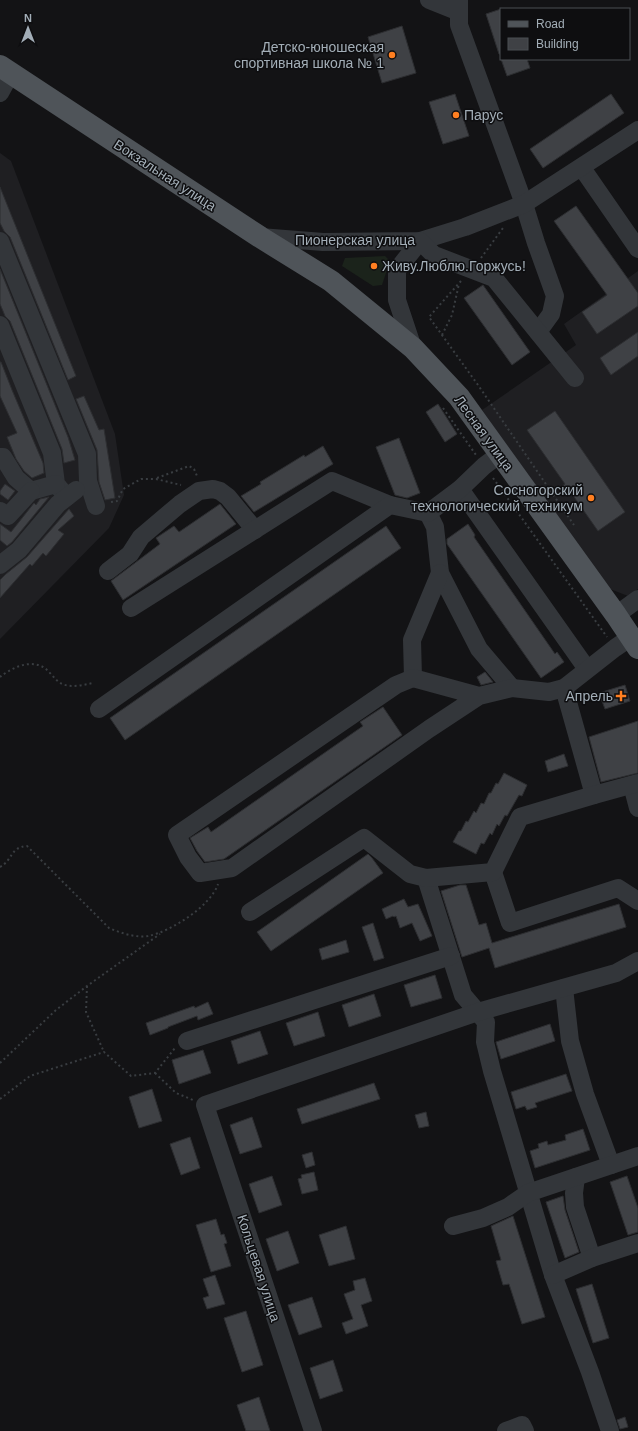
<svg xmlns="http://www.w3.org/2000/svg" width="638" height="1431" font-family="Arial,sans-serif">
	<rect width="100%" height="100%" fill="#131315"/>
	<g fill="#1f1f22">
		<path d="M0,153l11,8 104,273 9,61 -15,33 -109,111z"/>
		<path d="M638,271v318l-10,7 -23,-9 -123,-177 94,-65 -12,-21z"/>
	</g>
	<path fill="#1b231b" d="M385,256l5,5 -8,24 -9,1 -31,-20 3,-8z"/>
	<g fill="#3f4145" stroke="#2d2e31">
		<path d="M501,9v45h-2l-13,-40z"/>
		<path d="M402,26l14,47 -34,10 -14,-46z"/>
		<path d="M501,59h26l3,9 -23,8z"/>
		<path d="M455,94l14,42 -26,8 -14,-42z"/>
		<path d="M611,94l13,19 -81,55 -13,-19z"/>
		<path d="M0,187l76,189 -8,4 -58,-143 -6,-6 -4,-8z"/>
		<path d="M576,206l62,87v13l-41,28 -15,-22 25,-17 -53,-74z"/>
		<path d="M0,269l68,168 7,23 -11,3 -2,-14 -52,-128 -5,-5 -2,-5 -3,-7z"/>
		<path d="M483,285l47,67 -18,13 -48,-67z"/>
		<path d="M638,332v24l-27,19 -11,-17z"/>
		<path d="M0,362h1l11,28 31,73 1,10 -12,5 -8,-7 -8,-12 -9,-22 10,-4 -17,-37z"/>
		<path d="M84,396l15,34 5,-1 11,69 -10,2 -6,-18 -2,-32 -21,-51z"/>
		<path d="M438,404l19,30 -12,8 -19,-30z"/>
		<path d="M555,411l70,101 -27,19 -26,-37 -4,2 -7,-9 4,-3 -38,-54z"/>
		<path d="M399,438l21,55 -13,5 -12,-3 -19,-48z"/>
		<path d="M323,446l10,18 -79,48 -13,-16 20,-12 -1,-2 44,-27 1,2z"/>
		<path d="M5,484l10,7 -7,9 -8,-6v-3z"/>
		<path d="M49,497l-37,45 -5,4 -7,-6v-16l11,8 23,-29 2,2 4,-6z"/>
		<path d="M220,504l16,20 -113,76 -12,-19 49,-37 -4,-6 18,-12 5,6z"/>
		<path d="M69,509l5,7 -16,14 6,4 -18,22 -3,-3 -11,13 -2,-2 -30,34v-18l6,-6 21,-17z"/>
		<path d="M468,524l7,11 -1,2 81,117 2,-2 7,10 -23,16 -94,-134v-5z"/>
		<path d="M386,526l15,22 -276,192 -15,-22z"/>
		<path d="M485,672l8,10 -12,3 -4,-8z"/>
		<path d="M625,685l5,16 -25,8 -6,-16z"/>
		<path d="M383,707l19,28 -178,124 -19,3 -8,-11 -7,-13 18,-11 3,5 152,-106 -3,-4z"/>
		<path d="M638,721v52l-37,9 -12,-45z"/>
		<path d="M564,754l4,12 -20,6 -3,-11z"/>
		<path d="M504,773l23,12 -5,11 -3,-1 -12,21 -2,-1 -6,11 -2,-2 -5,11 -2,-2 -6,11 -3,-1 -5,11 -23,-12 6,-11h2l5,-10 2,1 6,-11 2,2 5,-10 3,1 5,-11h2l5,-10 2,1z"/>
		<path d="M368,854l4,4 11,15 -112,78 -14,-19z"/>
		<path d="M460,885h6l13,40 7,-2 6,20 127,-39 7,23 -131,41 -6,-20 -27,9 -21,-66z"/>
		<path d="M404,899l4,8 10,-3 14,32 -12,5 -8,-18 -12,5 -4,-12 -2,1 -1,-1 -7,3 -4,-10z"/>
		<path d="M373,923l11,35 -10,3 -12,-34z"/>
		<path d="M346,940l3,12 -27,8 -3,-11z"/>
		<path d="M435,975l7,23 -31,9 -7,-22z"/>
		<path d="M374,994l7,22 -32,11 -7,-22z"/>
		<path d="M208,1002l5,12 -15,6 -1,-4 -29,11v1l-18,7 -4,-12 48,-17 1,2z"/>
		<path d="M318,1012l7,24 -31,10 -8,-23z"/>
		<path d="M550,1024l5,17 -54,18 -5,-17z"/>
		<path d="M260,1031l8,23 -30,10 -7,-23z"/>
		<path d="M203,1050l8,23 -32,11 -7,-24z"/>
		<path d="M566,1074l6,17 -37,12 2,4 -10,3 -2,-4 -9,3 -5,-17z"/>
		<path d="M374,1083l6,16 -78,25 -5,-15z"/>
		<path d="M152,1089l10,32 -23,7 -10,-31z"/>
		<path d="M426,1112l3,14 -10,2 -4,-13z"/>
		<path d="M252,1117l10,30 -22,7 -10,-29z"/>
		<path d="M583,1129l7,21 -55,18 -5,-17 9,-3 -1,-4 9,-3 1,4 18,-5 -1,-5z"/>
		<path d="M190,1137l10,31 -19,7 -11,-31z"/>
		<path d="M312,1152l3,13 -9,3 -4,-13z"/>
		<path d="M314,1172l4,18 -16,4 -4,-15 4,-1 -1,-3z"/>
		<path d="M272,1176l10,29 -23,8 -10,-29z"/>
		<path d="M627,1176l11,32v24l-10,3 -18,-53z"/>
		<path d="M563,1196l2,14 14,42 -14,6 -19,-56z"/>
		<path d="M513,1216l32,101 -23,7 -13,-40 -6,1 -7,-24 5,-1 -10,-34z"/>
		<path d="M216,1219l5,16 3,-1 3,9 -3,1 7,22 -20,6 -15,-47z"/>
		<path d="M346,1226l9,33 -26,7 -10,-31z"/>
		<path d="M288,1231l11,32 -22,8 -11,-32z"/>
		<path d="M215,1275l10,29 -18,5 -4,-11 6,-2 -6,-17z"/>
		<path d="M365,1278l7,23 -11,4 7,21 -22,8 -4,-11 11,-4 -9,-25 11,-4 -2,-9z"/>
		<path d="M592,1284l17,54 -16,5 -17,-54z"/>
		<path d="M312,1297l10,30 -23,8 -11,-30z"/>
		<path d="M246,1311l17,54 -21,7 -18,-54z"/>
		<path d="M333,1360l10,31 -23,8 -10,-31z"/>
		<path d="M259,1397l11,34h-24l-9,-26z"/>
		<path d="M625,1417l3,10 -8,2 -3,-9z"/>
	</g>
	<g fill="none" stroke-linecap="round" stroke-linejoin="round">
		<g stroke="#393d41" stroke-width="2" stroke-dasharray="2 3" stroke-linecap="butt">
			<path d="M481,258l22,-30"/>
			<path d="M461,281l-32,36 49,68 96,140"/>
			<path d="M442,335l10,-20 7,-31"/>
			<path d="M443,408l33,47"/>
			<path d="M157,478l32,-12 5,3 3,7"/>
			<path d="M493,478l114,159"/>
			<path d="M111,502l6,-1 6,-12 18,-10h15l25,6"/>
			<path d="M0,677c10,-8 27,-17 41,-11 8,3 13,14 21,18 10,4 21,1 31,-1"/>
			<path d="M0,867c13,-7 10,-20 27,-21l82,82c12,5 26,10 39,8 22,-4 63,-30 70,-52"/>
			<path d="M87,986l-1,26 18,40"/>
			<path d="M0,1063l56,-53 31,-24 73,-52"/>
			<path d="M155,1073l21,20 17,7"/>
			<path d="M0,1099l30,-23 74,-24 27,24 24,-3 20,-25"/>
		</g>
		<g stroke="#33363a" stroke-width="18">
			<path d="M429,0l30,12"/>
			<path d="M459,0v25l65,179 12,39 19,53 -4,18 -13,18"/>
			<path d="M0,93l11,-20"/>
			<path d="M582,168l56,81"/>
			<path d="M260,237l63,5 97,-1 45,-14 59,-23 114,-74"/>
			<path d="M0,241l87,213 1,27 8,25"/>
			<path d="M0,325l52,128 4,31 11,13"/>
			<path d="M413,348l-16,-48v-30l23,-29 14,14 60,23 81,100"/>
			<path d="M0,457h3l13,21 15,13 25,-7"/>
			<path d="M460,489l127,180"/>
			<path d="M0,511l8,5 23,-25"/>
			<path d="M428,513l7,14 5,46 39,76 33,39"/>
			<path d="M0,565l19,-15 39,-46 18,-14"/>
			<path d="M108,571l22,-17 11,-17 39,-33 19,-13 14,-2 7,2 8,6 27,33"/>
			<path d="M131,608l201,-127 58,24"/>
			<path d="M616,615l22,-16"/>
			<path d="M413,678l-1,-38 28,-67"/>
			<path d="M564,688l30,107"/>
			<path d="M479,696l-50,33 -197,139 -32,5 -12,-16 -11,-22 219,-150 17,-7 66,18 33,-8 37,4 15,-4 51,-40 16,-11"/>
			<path d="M99,709l291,-204 38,8 32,-24 24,-23 16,-12"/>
			<path d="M632,785l6,23"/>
			<path d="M493,872l17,51 108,-35 20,13"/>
			<path d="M426,878l37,117 23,27 -1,20 7,29 61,204 37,97 20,59"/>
			<path d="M250,912l114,-74 46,36 16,4 67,-6 27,-55 74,-22 44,-12"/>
			<path d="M564,988l6,53 15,53 26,71"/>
			<path d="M187,1041l264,-85"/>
			<path d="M576,1177l-2,16 1,14 17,51"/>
			<path d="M453,1226l30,-8 25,-11 20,-14 110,-37"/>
			<path d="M553,1275l39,-17 46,-15"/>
			<path d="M313,1431l-108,-326 273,-93 138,-39 22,-12"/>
			<path d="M506,1431l16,-6 3,6"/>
		</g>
		<path stroke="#4f5459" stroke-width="22" d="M0,66l260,171 71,44 82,67 46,49 157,218 22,33"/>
	</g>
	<g fill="#ff7f21" stroke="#0e0e10" stroke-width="1.5">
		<circle cx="392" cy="55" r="4"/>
		<circle cx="456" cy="115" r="4"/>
		<circle cx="374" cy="266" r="4"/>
		<circle cx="591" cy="498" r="4"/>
		<path d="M619 690h4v4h4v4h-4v4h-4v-4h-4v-4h4z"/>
	</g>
	<g text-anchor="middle" stroke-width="3" stroke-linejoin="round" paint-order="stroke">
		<g font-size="14" fill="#a3aeb7" stroke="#0e0e10" text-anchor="end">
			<text x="384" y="52">Детско-юношеская<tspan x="384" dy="16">спортивная школа № 1</tspan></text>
			<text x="464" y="120" text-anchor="start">Парус</text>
			<text x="382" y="271" text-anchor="start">Живу.Люблю.Горжусь!</text>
			<text x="583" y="495">Сосногорский<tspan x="583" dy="16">технологический техникум</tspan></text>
			<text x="613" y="701">Апрель</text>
		</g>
		<g font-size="14" fill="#a3aeb7" stroke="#0e0e10">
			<text transform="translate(165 175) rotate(33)" y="5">Вокзальная улица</text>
			<text x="355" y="245">Пионерская улица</text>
			<text transform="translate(484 433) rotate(54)" y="5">Лесная улица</text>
			<text transform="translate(259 1268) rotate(72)" y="5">Кольцевая улица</text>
		</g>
	</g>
	<rect x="500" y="8" width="130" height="52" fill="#0e0e10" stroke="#4a4e53"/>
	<rect x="508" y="21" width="20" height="6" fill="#4f5459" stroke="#4a4e53"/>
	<text x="536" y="28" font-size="12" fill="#a3aeb7">Road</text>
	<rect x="508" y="38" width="20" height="12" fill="#3f4145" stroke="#4a4e53"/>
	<text x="536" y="48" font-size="12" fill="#a3aeb7">Building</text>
	<g transform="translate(28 28)" stroke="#0e0e10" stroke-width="3" paint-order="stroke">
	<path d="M0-3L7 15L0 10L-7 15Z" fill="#a3aeb7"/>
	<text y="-6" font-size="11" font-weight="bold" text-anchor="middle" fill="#a3aeb7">N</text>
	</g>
</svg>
